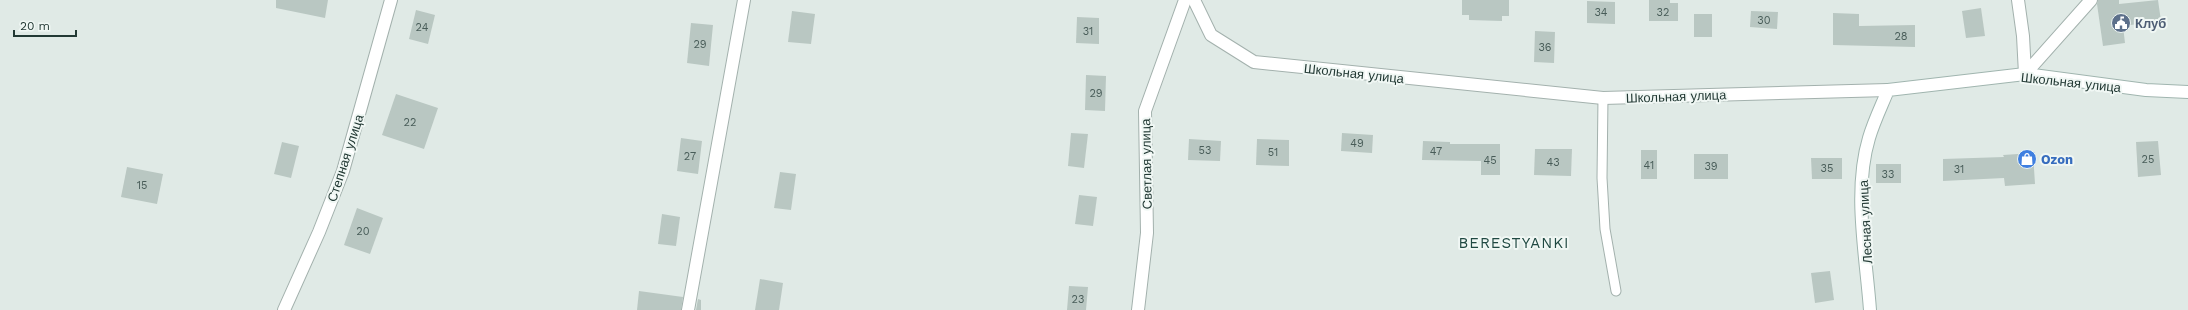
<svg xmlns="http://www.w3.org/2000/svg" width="2188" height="310" font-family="'Work Sans',sans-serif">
	<rect width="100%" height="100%" fill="#e0eae6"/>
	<g fill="#b9c7c2">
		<path d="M276,0h52l-3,18 -49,-10z"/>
		<path d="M1462,0h47v16h-7v5l-33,-1v-5h-7z"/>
		<path d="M1649,0h21v3h8v18h-29z"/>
		<path d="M2098,0h21v4l39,-4 3,21 -38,5 2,17 -22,3 -6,-42z"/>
		<path d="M1587,1l28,1v22l-28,-1z"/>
		<path d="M1981,8l4,28 -19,2 -4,-27z"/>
		<path d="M416,10l19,5 -7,29 -19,-5z"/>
		<path d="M792,11l23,3 -4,30 -23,-2z"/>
		<path d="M1751,11l27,1 -1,17 -27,-2z"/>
		<path d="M1833,13l26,1v12l56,-1v22l-82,-2z"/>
		<rect x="1694" y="14" width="18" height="23"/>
		<path d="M1077,17l22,1v26l-23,-1z"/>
		<path d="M691,23l22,2 -4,41 -22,-3z"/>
		<path d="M1535,31l20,1 -1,31 -20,-1z"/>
		<path d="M1086,75l20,1 -1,35 -20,-1z"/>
		<path d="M396,94l42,14 -14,41 -42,-14z"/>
		<path d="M1071,133l17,1 -4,34 -16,-2z"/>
		<path d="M1342,133l31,2 -1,18 -31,-2z"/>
		<path d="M681,138l21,3 -4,33 -21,-3z"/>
		<path d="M1189,139l32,2 -1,20 -32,-1z"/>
		<path d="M1257,139l32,1v26l-33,-1z"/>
		<path d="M1423,141l27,1v2h50v31h-19v-14l-59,-1z"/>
		<path d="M2158,141l3,34 -23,2 -2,-35z"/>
		<path d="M282,142l17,4 -8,32 -17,-4z"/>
		<path d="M1535,149h37l-1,27 -37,-1z"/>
		<rect x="1641" y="150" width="16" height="29"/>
		<path d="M2033,153l2,31 -30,2 -1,-8 -61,3v-22l61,-2 -1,-2z"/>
		<rect x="1694" y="154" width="34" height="25"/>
		<path d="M1811,158h31v21h-30z"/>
		<rect x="1876" y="164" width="25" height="19"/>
		<path d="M127,167l36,7 -6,30 -36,-7z"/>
		<path d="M780,172l16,2 -5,36 -17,-2z"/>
		<path d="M1079,195l18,2 -4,29 -18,-2z"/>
		<path d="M357,208l26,10 -13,36 -26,-9z"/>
		<path d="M662,214l18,3 -4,29 -18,-2z"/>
		<path d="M1830,271l4,29 -19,3 -4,-30z"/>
		<path d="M760,279l23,4 -4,27h-24z"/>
		<path d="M1069,286l19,1 -2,23h-19z"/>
		<path d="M639,291l44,6 -2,13h-44z"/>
		<path d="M698,299l3,1v10h-5z"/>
	</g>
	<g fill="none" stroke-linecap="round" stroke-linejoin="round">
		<g stroke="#a3b1ad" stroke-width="11">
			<path id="lane" d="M1603,98l-1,80 3,51 11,62"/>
		</g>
		<g stroke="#a3b1ad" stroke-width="14">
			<g id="street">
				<path d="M1194,0l17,35 43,27 349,36 285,-8"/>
				<path d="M2018,0l5,36 2,38"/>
				<path d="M2025,74l66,-74"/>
				<path d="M284,310l35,-78 24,-61 48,-171"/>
				<path d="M688,310l56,-310"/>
				<path d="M1138,310l9,-77 -2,-122 40,-111"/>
			</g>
		</g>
		<g stroke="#a0b5af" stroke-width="14">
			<path id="secondary" d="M1870,310c-4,-55 -17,-119 -1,-172 5,-17 13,-33 19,-48l137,-16 121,16 42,2"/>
		</g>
		<use href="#lane" stroke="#fff" stroke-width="9"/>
		<use href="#street" stroke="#fff" stroke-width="12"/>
		<use href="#secondary" stroke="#fff" stroke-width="12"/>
	</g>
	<defs>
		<g id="civic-disc" transform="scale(1)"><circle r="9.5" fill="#5c6f8a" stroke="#f0f7f4"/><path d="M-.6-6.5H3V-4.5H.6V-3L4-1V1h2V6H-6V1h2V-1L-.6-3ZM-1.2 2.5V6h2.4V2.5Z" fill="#fff"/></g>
		<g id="shop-disc" transform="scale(1)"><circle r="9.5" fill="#3f7fe0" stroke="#f0f7f4"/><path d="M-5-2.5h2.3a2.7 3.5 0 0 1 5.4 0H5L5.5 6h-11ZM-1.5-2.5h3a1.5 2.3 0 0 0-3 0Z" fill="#fff"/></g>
	</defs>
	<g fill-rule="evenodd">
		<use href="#civic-disc" x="2121" y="23"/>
		<use href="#shop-disc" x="2027" y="159"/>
	</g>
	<g text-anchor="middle" stroke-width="4" stroke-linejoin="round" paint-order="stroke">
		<g font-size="11" fill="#485c58">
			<text x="1601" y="16">34</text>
			<text x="1663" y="16">32</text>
			<text x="1764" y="24">30</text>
			<text x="422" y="31">24</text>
			<text x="1088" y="35">31</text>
			<text x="1901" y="40">28</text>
			<text x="700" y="48">29</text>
			<text x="1545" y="51">36</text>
			<text x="1096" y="97">29</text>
			<text x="410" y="126">22</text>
			<text x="1357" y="147">49</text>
			<text x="1205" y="154">53</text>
			<text x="1436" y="155">47</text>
			<text x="1273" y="156">51</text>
			<text x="690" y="160">27</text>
			<text x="2148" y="163">25</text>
			<text x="1490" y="164">45</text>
			<text x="1553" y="166">43</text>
			<text x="1649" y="169">41</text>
			<text x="1711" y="170">39</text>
			<text x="1827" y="172">35</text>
			<text x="1959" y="173">31</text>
			<text x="1888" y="178">33</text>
			<text x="142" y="189">15</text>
			<text x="363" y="235">20</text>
			<text x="1078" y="303">23</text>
		</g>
		<g font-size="13" font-weight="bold" fill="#4e5e75" stroke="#f0f7f4" text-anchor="start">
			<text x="2135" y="28">Клуб</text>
		</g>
		<g font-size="13" fill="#223934" stroke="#f0f7f4">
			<text transform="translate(1354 73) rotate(6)" y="5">Школьная улица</text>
			<text transform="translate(2071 82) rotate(6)" y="5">Школьная улица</text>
			<text transform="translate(1676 96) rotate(-2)" y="5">Школьная улица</text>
			<text transform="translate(345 158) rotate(-72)" y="5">Степная улица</text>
			<text transform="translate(1146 164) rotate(-91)" y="5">Светлая улица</text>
			<text transform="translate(1865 222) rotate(-93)" y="5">Лесная улица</text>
		</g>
		<g font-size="13" font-weight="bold" fill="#366cbe" stroke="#f0f7f4" text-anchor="start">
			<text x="2041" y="164">Ozon</text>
		</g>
		<g font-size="15" letter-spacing="1" fill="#204942" stroke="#f0f7f4">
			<text x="1514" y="248">BERESTYANKI</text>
		</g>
	</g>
	<path d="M14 30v6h62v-6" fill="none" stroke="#223934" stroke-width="2"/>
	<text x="20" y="30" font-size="12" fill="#223934" stroke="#f0f7f4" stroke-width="3" paint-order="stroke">20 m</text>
</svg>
